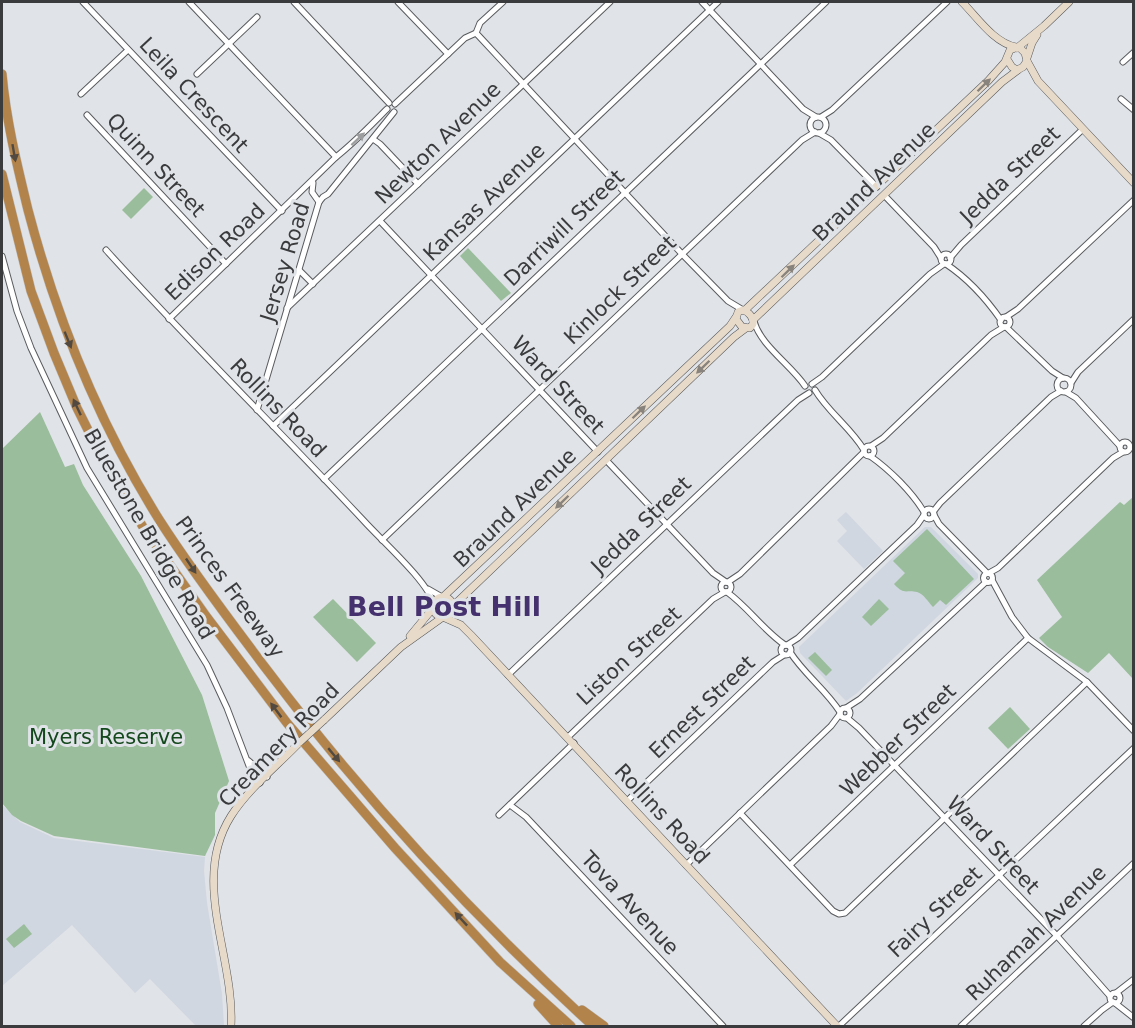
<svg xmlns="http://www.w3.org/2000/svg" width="1135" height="1028" font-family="'DejaVu Sans',sans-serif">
	<rect width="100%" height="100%" fill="#e0e3e7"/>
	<g fill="#d0d7e1">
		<path d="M846,512l37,39 -19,18 -27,-28 10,-10 -10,-11z"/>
		<path d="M925,527h6l47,47v4l-121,115 -11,8 -46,-48 -1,-6z"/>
		<path d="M2,805l18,17 34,16 151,19 -1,14 3,32 15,91 2,32h-28l-46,-47 -15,14 -63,-68 -70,61z"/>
	</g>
	<g fill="#9abd9c">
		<path d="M144,188l9,9 -22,22 -9,-9z"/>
		<path d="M468,248l43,45 -10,8 -41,-45z"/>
		<path d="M40,412l25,55 9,-3 9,21 58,91 61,119 27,86 -14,32v22l-10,21 -151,-20 -33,-15 -9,-6 -10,-12v-354z"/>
		<path d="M1133,497h1l-1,182 -24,-26 -21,20 -40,-26 -9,-9 23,-21 -25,-37 83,-78 4,3z"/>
		<path d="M927,529l47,50 -28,26 -6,-5 -7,7c-5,-5 -9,-13 -16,-15 -11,-3 -12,4 -23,-8l11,-11 -12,-12z"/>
		<path d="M333,599l43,44 -19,19 -44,-45z"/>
		<path d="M879,599l10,10 -18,17 -9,-9z"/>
		<path d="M815,652l17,18 -6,6 -18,-18z"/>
		<path d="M1010,707l20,22 -22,20 -20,-21z"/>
		<path d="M24,924l8,10 -18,14 -8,-9z"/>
	</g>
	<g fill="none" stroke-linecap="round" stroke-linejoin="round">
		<g stroke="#595b5e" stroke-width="7">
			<g id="street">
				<path d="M83,2l199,209"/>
				<path d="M189,2l147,155"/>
				<path d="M294,2l95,101"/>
				<path d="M398,2l50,52"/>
				<path d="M702,2l101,107 13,8"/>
				<path d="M476,33l4,-10 23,-21"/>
				<path d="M1123,62l11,-10"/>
				<path d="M197,74l60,-57"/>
				<path d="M81,94l47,-44"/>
				<path d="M1121,99l13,11"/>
				<path d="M395,104l70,-66 11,-5 206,221 46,47 15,9"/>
				<path d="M87,115l139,149"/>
				<circle cx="818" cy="125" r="8"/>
				<path d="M821,117l11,-7 115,-108"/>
				<path d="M819,133l12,7 46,47"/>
				<path d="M373,139l7,5 38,40"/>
				<path d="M313,183l-1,9 7,10"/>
				<path d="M884,195l50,52 7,11"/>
				<path d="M380,221l218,231"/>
				<path d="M106,250c84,93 173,180 258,271 17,19 65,61 70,84"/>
				<circle cx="946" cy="259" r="5"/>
				<path d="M2,256l15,55 14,37 56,120 120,197 20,43 24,63 9,12"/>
				<path d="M950,258l11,-13 122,-116"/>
				<path d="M946,264c21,14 41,36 55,56"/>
				<path d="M299,270l14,14"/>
				<path d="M287,308l323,-306"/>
				<path d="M1006,317l12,-8 116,-109"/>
				<circle cx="1005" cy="322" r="5"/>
				<path d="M169,319l167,-162c19,-15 34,-31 51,-48"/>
				<path d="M754,321c6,24 37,44 51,65"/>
				<path d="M1006,327l46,44 11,7"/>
				<circle cx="1064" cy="385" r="7"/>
				<path d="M1071,383l7,-11 56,-53"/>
				<path d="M812,384l10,-7 108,-103 14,-10"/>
				<path d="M815,390c13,22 36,38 49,60"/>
				<path d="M1066,392l10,6 44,48"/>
				<path d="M257,410l62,-208 4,-5 5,-3 66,-82"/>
				<path d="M273,426l445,-424"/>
				<circle cx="1125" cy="447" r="5"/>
				<circle cx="869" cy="451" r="5"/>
				<path d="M871,446l12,-8 108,-103 13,-8"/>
				<path d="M870,456c20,14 42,36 54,56"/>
				<path d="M606,460l107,113 13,9"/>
				<path d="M324,479l502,-477"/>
				<circle cx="929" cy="514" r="5"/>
				<path d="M933,512l7,-9 111,-106 10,-6"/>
				<path d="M934,515l5,9 48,49"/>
				<path d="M382,540l420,-400 13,-8"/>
				<path d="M989,573l9,-5 115,-110 10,-6"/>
				<circle cx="988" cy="578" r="4.5"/>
				<path d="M992,580l20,37 16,21 59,44 47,49"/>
				<path d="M728,582l12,-8 124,-122"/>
				<circle cx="726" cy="587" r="5"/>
				<path d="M428,589l14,8"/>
				<path d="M727,592c22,16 36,38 58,53"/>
				<path d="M787,645l11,-7 119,-113 7,-10"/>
				<circle cx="786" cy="650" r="5"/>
				<path d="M790,652c14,22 36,38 50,60"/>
				<path d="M508,675l290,-275 11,-7"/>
				<circle cx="845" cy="713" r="5"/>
				<path d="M846,708l14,-9 126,-117"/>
				<path d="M847,718l12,10 198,208 53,60"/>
				<path d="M568,737l145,-138 12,-7"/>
				<path d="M249,761l18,16"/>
				<path d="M627,801l146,-139 11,-7"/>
				<path d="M510,805l16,12 197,209"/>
				<path d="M740,813l93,98 6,3 6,-1 242,-231"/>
				<path d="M499,815l75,-72"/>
				<path d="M686,865l145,-139 9,-12"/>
				<path d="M790,865l238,-227"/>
				<circle cx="1115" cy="998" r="5"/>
				<path d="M1116,993l18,-14"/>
				<path d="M1115,1003l19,15"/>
				<path d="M839,1026l295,-278"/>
				<path d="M961,1026l173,-163"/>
				<path d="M1084,1026l18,-16 11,-8"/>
			</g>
		</g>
		<g stroke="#595b5e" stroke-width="8">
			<g id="secondary">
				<path d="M962,2c15,15 32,41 54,45"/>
				<path d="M1017,48l27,-22 25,-24"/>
				<path d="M1027,58l5,-15 5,-8"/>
				<path d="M1027,61l11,20 96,102"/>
				<path d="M743,310c6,2 11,8 10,14l-3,4 -8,-1 -6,-8 2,-7z"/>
				<path d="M745,310l243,-229 17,-19 5,-12 5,-2h5l5,5 2,8 -4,6 -6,3 -5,-3 -5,-8"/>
				<path d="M753,320l249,-238 16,-12"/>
				<path d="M444,596l286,-270 6,-9"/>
				<circle cx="443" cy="607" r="10"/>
				<path d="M453,606l281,-269 12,-9"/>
				<path d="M443,617l18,8 10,10 366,391"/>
				<path d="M410,636l24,-29"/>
				<path d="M324,720l77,-73 42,-30"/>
				<path d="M231,1026c4,-69 -41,-145 0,-210 18,-28 46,-50 69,-74"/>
			</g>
		</g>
		<g stroke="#c0c0c1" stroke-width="10">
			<g id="highway">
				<path d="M2,74c4,46 15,91 26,136 29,110 71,214 132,311 32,50 68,97 104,145 98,130 209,250 329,360"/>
				<path d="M2,174l29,117 23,62 23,55 24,48 42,71 63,89 81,107 108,125 105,114 71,64"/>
				<path d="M538,1004l20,22"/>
				<path d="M582,1010l22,16"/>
			</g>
		</g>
		<use href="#street" stroke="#fff" stroke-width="5"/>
		<use href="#secondary" stroke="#e8dac9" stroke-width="7"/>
		<use href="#highway" stroke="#b2844c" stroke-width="9"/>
		<g stroke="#595b5e" stroke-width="8" stroke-linecap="butt">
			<path id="secondary-bridge" d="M300,742l24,-22"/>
		</g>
		<use href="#secondary-bridge" stroke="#e8dac9" stroke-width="7"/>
	</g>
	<defs><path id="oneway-solid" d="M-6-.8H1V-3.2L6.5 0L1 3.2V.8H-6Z" transform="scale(1.5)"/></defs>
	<g fill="#88837c">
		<use href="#oneway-solid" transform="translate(984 85) rotate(-44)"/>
		<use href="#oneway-solid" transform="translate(788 271) rotate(-44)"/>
		<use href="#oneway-solid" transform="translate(703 367) rotate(136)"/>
		<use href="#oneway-solid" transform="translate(639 412) rotate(-44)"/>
		<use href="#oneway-solid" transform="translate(562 502) rotate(136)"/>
	</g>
	<use fill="#9c9d9e" href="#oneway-solid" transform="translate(358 139) rotate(-43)"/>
	<g fill="#524a40">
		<use href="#oneway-solid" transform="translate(14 153) rotate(80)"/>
		<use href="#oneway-solid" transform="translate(68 340) rotate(68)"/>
		<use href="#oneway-solid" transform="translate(77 407) rotate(-115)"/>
		<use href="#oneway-solid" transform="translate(191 566) rotate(56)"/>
		<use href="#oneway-solid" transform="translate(276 710) rotate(-127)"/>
		<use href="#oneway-solid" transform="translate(334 755) rotate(50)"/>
		<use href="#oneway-solid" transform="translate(461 919) rotate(-133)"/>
	</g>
	<g text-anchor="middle" stroke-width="6" stroke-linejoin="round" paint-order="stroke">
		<g font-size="21" fill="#3a3b3d" stroke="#e0e3e7">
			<text transform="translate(194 95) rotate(47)" y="7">Leila Crescent</text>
			<text transform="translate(438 143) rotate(-44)" y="7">Newton Avenue</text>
			<text transform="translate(156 165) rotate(47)" y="7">Quinn Street</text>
			<text transform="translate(1010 175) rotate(-44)" y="7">Jedda Street</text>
			<text transform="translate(874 182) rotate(-44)" y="7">Braund Avenue</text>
			<text transform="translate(484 202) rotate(-44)" y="7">Kansas Avenue</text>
			<text transform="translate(564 228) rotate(-44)" y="7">Darriwill Street</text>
			<text transform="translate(215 252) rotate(-44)" y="7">Edison Road</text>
			<text transform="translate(285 262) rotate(-73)" y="7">Jersey Road</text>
			<text transform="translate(620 290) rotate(-44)" y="7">Kinlock Street</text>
			<text transform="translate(558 385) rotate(47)" y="7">Ward Street</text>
			<text transform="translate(278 408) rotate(46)" y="7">Rollins Road</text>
			<text transform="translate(515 508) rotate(-44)" y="7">Braund Avenue</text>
			<text transform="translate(641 525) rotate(-44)" y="7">Jedda Street</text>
			<text transform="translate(149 534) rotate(60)" y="7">Bluestone Bridge Road</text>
			<text transform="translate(230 587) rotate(54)" y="7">Princes Freeway</text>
			<text transform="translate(629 656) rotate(-43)" y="7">Liston Street</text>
			<text transform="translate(702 707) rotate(-44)" y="7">Ernest Street</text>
			<text transform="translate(898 740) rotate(-44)" y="7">Webber Street</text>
			<text transform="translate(279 745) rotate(-46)" y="7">Creamery Road</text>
			<text transform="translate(662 814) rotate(47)" y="7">Rollins Road</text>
			<text transform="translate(993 845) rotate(47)" y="7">Ward Street</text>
			<text transform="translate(630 903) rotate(47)" y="7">Tova Avenue</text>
			<text transform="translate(935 912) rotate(-44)" y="7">Fairy Street</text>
			<text transform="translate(1036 933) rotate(-44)" y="7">Ruhamah Avenue</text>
		</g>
		<g font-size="21" fill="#13481c" stroke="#e0e3e7">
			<text x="106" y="744">Myers Reserve</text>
		</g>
		<g font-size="27" font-weight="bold" fill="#45316d" stroke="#e0e3e7">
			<text x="444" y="616">Bell Post Hill</text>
		</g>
	</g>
	<rect width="1135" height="1028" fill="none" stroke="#3a3b3d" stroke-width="6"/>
</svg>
